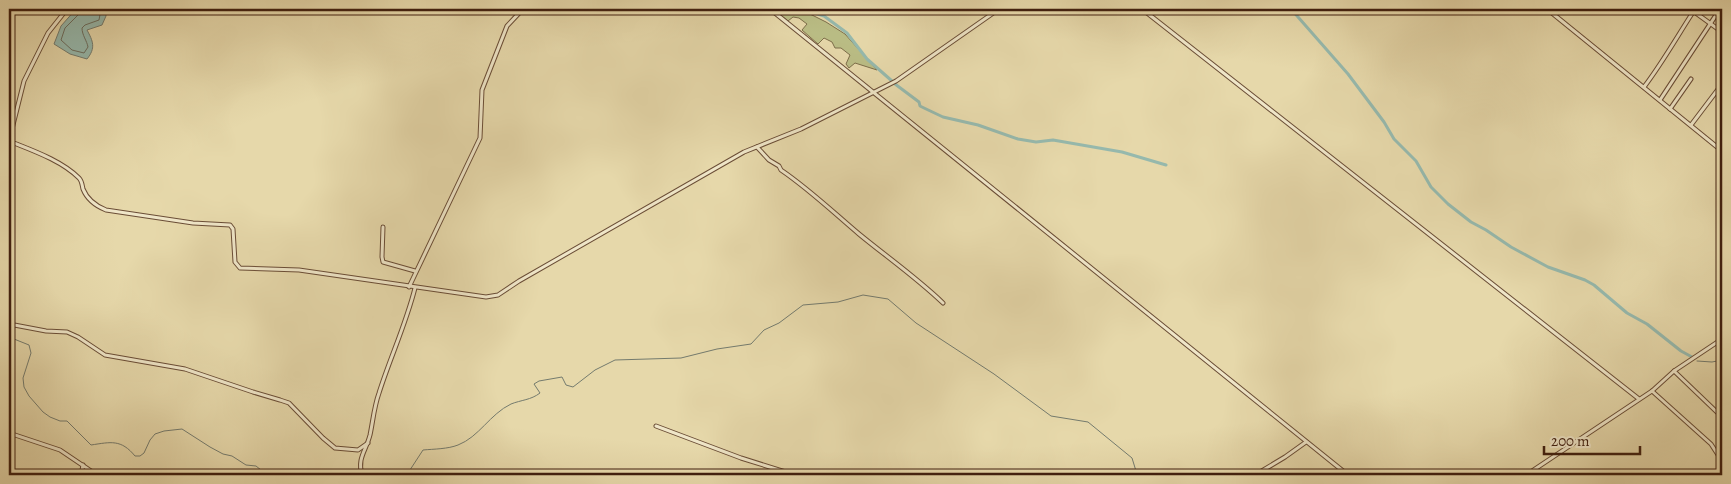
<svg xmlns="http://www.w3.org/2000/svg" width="1731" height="484" font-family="Alegreya,serif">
	<rect width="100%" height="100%" fill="#e6d8aa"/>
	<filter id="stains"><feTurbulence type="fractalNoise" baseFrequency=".004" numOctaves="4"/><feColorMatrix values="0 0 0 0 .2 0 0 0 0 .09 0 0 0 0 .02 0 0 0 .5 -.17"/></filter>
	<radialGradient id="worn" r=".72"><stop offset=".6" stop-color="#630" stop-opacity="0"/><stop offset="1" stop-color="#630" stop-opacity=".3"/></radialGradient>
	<path fill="#babd85" stroke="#7d6e4a" d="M773,9h27l26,13 19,12 32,36 -22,-7 -6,5 -3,-4 4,-9 -9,-7h-6l-3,-6 -8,-4 -6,6 -16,-14 5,-6 -8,-6 -6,-1 -5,4z"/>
	<path fill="#96b9ad" stroke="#747b6e" d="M76,9h30v7l-4,9 -15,5c6,11 9,18 0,29l-17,-5 -16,-10 7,-18z"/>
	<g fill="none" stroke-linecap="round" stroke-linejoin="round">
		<path stroke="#6b6c5e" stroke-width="1" d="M80,9l-1,5 -14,14 -4,12 11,10 12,3 4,-6c-1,-6 -6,-12 -6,-19l3,-3 14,-5 2,-11"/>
		<g stroke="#747b6e" stroke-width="1">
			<path d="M9,337l20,8 2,8 -8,25 1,9 5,9 14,16 7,5 10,4h7l24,24c20,-3 30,-6 44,11h5l4,-3 6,-13 5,-6 9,-3 18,-2 28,18 13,7 9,2 14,9 10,1 5,4 22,5"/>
			<path d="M1697,361l15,1 10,-2"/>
			<path d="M364,474l16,-4 15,3h13l15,-23c11,-1 25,-1 35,-5 21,-8 32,-31 53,-41 10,-4 20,-4 29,-11l-6,-9 5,-3 23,-4 4,8 7,2 22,-17 20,-10 66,-2 36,-9 34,-5 13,-14 15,-7 24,-18 35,-3 25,-7 25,4 28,24 78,51 57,42 37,6 44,36 4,13 5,4"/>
			<path d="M356,475l3,-1"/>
		</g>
		<g stroke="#96b9ad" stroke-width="3">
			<path d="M801,9l23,7 23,17 20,26 25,22"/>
			<path d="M1291,9l57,65 36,48 10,17 22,22 15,26 17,17 23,18 15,8 25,17 37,20 37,13 9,5 33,28 20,11 34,27 11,6"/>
			<path d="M895,84l24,18 1,4 4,2 19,9 35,8 40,14 18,3 17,-2 69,12 44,13"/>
		</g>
		<g stroke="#6a4d36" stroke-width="5">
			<g id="minor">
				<path d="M770,9l578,466"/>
				<path d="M1142,9l497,390"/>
				<path d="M1547,9l175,142"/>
				<path d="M1693,11l29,21"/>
				<path d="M1644,87c19,-25 34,-52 51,-78"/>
				<path d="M1660,100l60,-91"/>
				<path d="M1670,109l21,-30"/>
				<path d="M1691,125l31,-41"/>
				<path d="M9,141c22,9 52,19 70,37 3,3 3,7 4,11 4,10 13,17 23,21l87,13 37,2 3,4 2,33 5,6 59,2 187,27 12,-2 21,-14 225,-129 57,-23 95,-48 103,-72"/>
				<path d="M9,141l15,-60 24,-48 19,-24"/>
				<path d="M757,147l12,13 10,6 2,4c28,19 52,42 78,64 28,23 58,44 84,69"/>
				<path d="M383,227l-1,30 1,5 32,9"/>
				<path d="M409,287l71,-149 2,-48 25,-64 16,-17"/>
				<path d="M9,324l37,7 21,1 11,5 27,18 80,14 68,23 27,8 9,3 34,35 12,10 23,2 10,-7"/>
				<path d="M1674,371l48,46"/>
				<path d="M1652,391l59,53 11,17"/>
				<path d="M656,426l85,32 54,17"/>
				<path d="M9,433l51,17 37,25"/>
				<path d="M1667,473l1,2"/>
				<path d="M81,475l2,-10"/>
				<path d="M362,475c-5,-17 4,-24 8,-40 3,-14 4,-28 9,-42 11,-35 27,-69 36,-105"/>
				<path d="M505,475l14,-2 18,2"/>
				<path d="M1255,475l30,-18 21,-15"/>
				<path d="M1327,475l15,-4"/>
				<path d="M1526,475l126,-84 22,-20 48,-32"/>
			</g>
		</g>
		<use href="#minor" stroke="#efe6c8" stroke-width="3"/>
	</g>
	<rect width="1731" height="484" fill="none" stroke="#e6d8aa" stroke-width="30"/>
	<rect x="10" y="10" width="1711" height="464" fill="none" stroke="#401f0f" stroke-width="2.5"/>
	<rect x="15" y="15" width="1701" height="454" fill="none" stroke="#401f0f"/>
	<path d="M1544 446v8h96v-8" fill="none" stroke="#401f0f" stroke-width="2.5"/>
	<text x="1551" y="446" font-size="15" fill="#401f0f" stroke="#efe6c8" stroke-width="4" paint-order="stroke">200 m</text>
	<rect width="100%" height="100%" filter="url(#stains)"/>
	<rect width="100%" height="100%" fill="url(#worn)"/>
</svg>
